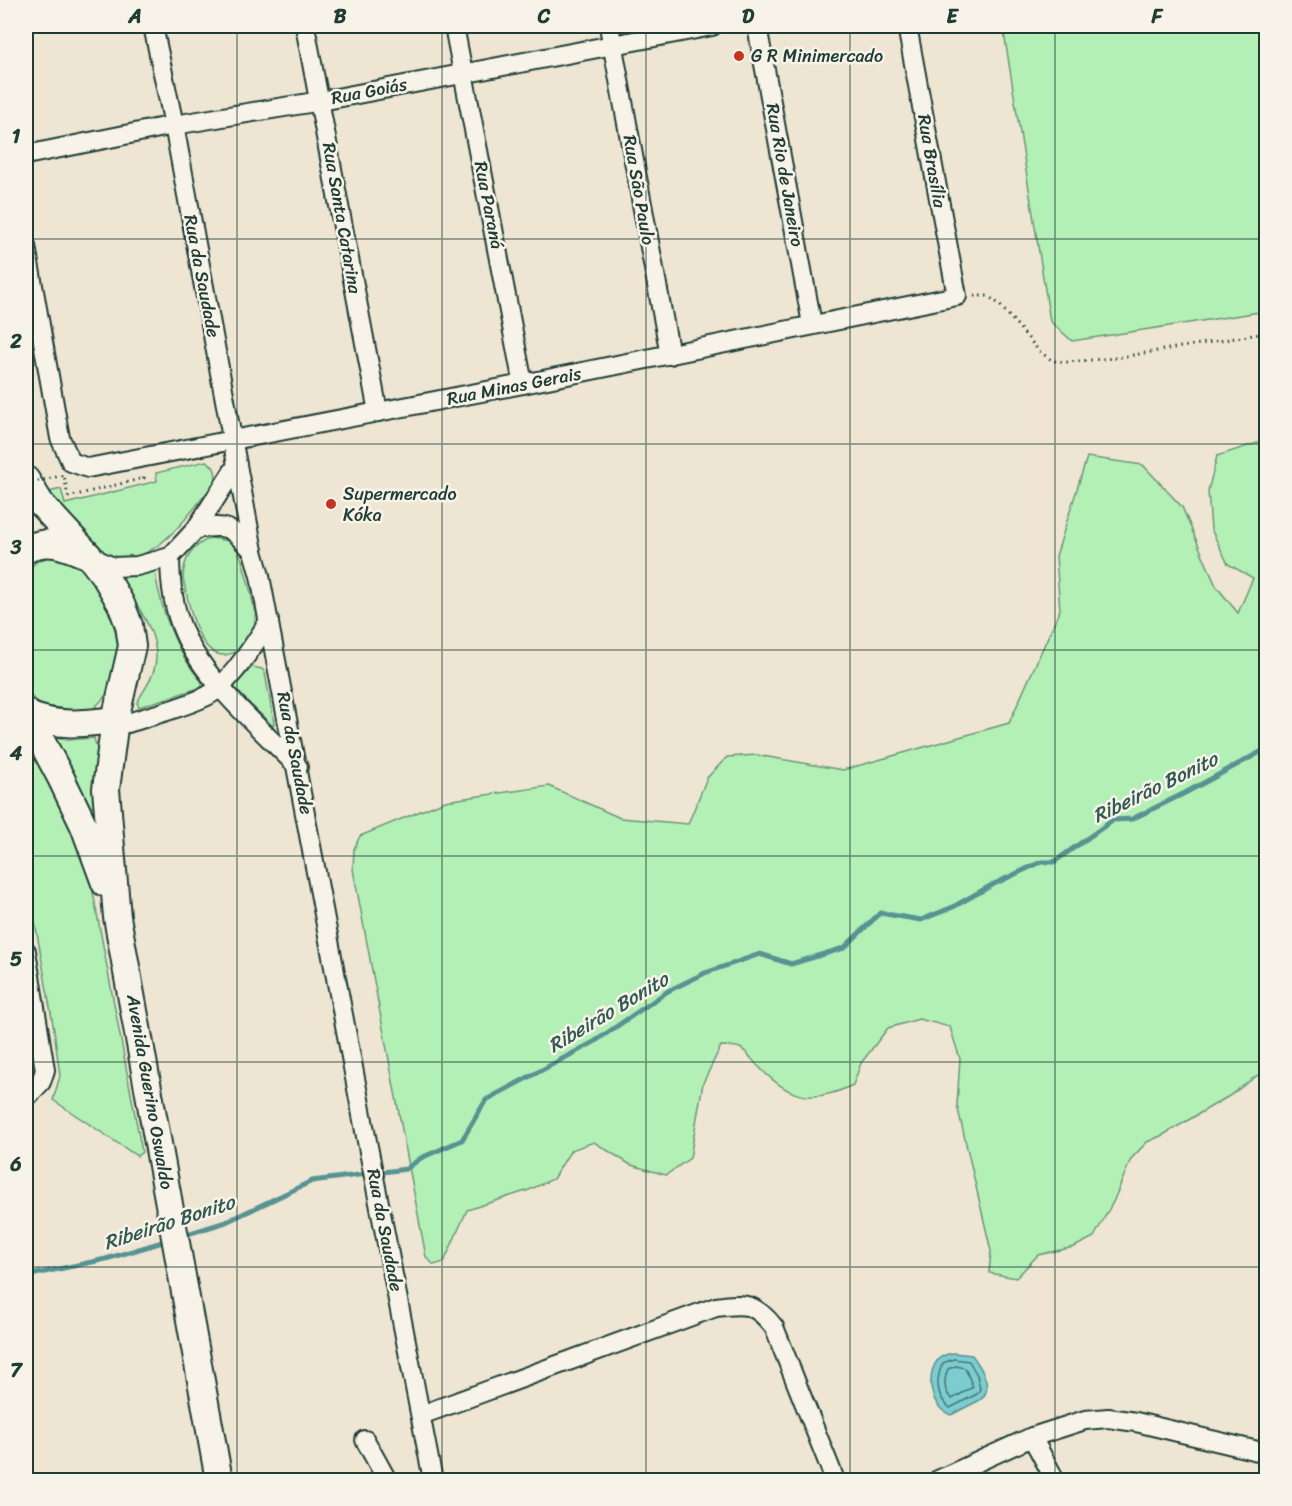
<svg xmlns="http://www.w3.org/2000/svg" width="1292" height="1506" font-family="Sriracha,sans-serif">
	<rect width="100%" height="100%" fill="#eee6d3"/>
	<filter id="ink" filterUnits="userSpaceOnUse"><feTurbulence type="fractalNoise" baseFrequency=".0167" numOctaves="2"/><feDisplacementMap in="SourceGraphic" scale="12" xChannelSelector="R" yChannelSelector="G"/><feConvolveMatrix kernelMatrix="1 2 1 2 8 2 1 2 1" color-interpolation-filters="sRGB"/></filter>
	<g filter="url(#ink)">
		<g fill="#b3f0b6" stroke="#699675" stroke-width="1.5">
			<path d="M1003,26h263v285l-194,30 -22,-20z"/>
			<path d="M1266,440v629l-37,27 -66,39 -16,7 -16,17 -17,41 -20,37 -20,10 -36,8 -22,23 -27,-5 2,-22 -34,-146 3,-46 -10,-32 -31,-8 -31,9 -27,35 -8,22c-40,19 -62,15 -93,-17 -6,-5 -13,-17 -20,-20 -5,-2 -13,-2 -19,-2l-18,37 -13,75 -24,17 -35,-10 -37,-23 -23,8 -18,29 -24,11 -62,20 -23,52 -10,3 -8,-8 -73,-388 1,-20 6,-13 85,-35 104,-15 71,32 68,6 19,-46 20,-21 30,-2 86,15 166,-47 51,-113 -4,-54 31,-99 56,8 39,42 34,79 22,27 15,-35 -25,-14 -17,-35 -3,-38 9,-35z"/>
			<path d="M206,461c9,5 10,10 10,20 -28,33 -72,106 -122,65 -19,-15 -35,-35 -52,-52l19,-5 4,15 92,-23 -1,-8z"/>
			<path d="M211,538l18,3 9,10 4,9c4,16 13,42 13,59 1,9 -7,22 -13,29 -5,4 -11,6 -17,7 -29,1 -36,-54 -42,-76 0,-20 10,-34 28,-41z"/>
			<path d="M49,557c7,0 15,1 22,4 11,5 19,17 25,26 21,33 36,84 4,115 -6,7 -13,13 -23,13 -4,0 -9,-2 -14,-3 -19,-4 -25,-6 -37,-22v-119l12,-10z"/>
			<path d="M155,572c6,39 21,80 47,110v5l-63,20 -2,-4c5,-11 14,-21 17,-33 10,-33 -20,-68 -36,-95z"/>
			<path d="M252,667l10,2 3,4 9,50 -1,3 -38,-36v-4z"/>
			<path d="M54,737l12,3 28,-2 3,11v68l-5,2 -37,-77z"/>
			<path d="M26,740l52,96 14,51 50,265 -5,4 -84,-56 7,-24 -6,-46 -28,-159z"/>
		</g>
		<path fill="#7bccd0" stroke="#569392" stroke-width="1.5" d="M954,1353l18,2c9,12 23,34 8,45l-29,15c-20,-6 -26,-38 -14,-54 4,-6 11,-7 17,-8z"/>
		<g fill="none" stroke-linecap="round" stroke-linejoin="round">
			<g stroke="#447672" stroke-width="1.5">
				<path d="M954,1359l15,2 8,14 3,14 -3,5 -27,14c-14,-11 -15,-29 -7,-45z"/>
				<path d="M956,1366l9,2 8,19 -21,12c-9,-8 -8,-20 -4,-30z"/>
			</g>
			<g stroke="#569392" stroke-width="5">
				<path d="M181,1236l45,-14 86,-41 94,-12 15,-11 41,-18 24,-40 108,-58 74,-51 37,-18 55,-19 31,10 53,-16 36,-35 41,7 32,-13 39,-22 49,-23h13l59,-42 19,-1 53,-26 81,-44"/>
				<path d="M26,1276l80,-17 63,-19"/>
			</g>
			<g stroke="#1f3d34" stroke-width="22">
				<g id="minor">
					<path d="M153,26l21,99 79,426 7,25 105,555 68,349"/>
					<path d="M305,26l73,386"/>
					<path d="M454,26l69,358"/>
					<path d="M609,26l61,329"/>
					<path d="M757,26l55,298"/>
					<path d="M26,155l148,-30 147,-24 391,-75"/>
					<path d="M26,246l34,192 11,24 17,6 435,-84 434,-88 -50,-270"/>
					<path d="M196,529c34,-5 34,-2 57,22"/>
					<path d="M91,557l22,10 24,-1 33,-9 26,-28 41,-64"/>
					<path d="M170,557c0,27 3,51 14,76 20,47 78,97 114,134"/>
					<path d="M115,720l13,3c25,-8 57,-16 79,-27 22,-11 49,-54 62,-75"/>
					<path d="M26,951l19,119 -4,12 -15,16"/>
					<path d="M421,1415l295,-108c30,-4 39,-4 58,20l61,153"/>
					<path d="M1032,1437l23,43"/>
					<path d="M365,1440l22,40"/>
					<path d="M938,1480l94,-43 53,-17 23,-2 28,4 130,31"/>
				</g>
			</g>
			<g stroke="#1f3d34" stroke-width="30">
				<g id="secondary">
					<path d="M26,480l15,24 49,53 16,21 15,26 8,21 3,21 -17,74 -9,69 11,128 102,563"/>
					<path d="M26,550c19,-13 39,-4 58,4"/>
					<path d="M26,712l35,66 23,48 21,57"/>
					<path d="M28,715c31,12 54,9 87,5"/>
				</g>
			</g>
			<g stroke="#1f3d34" stroke-width="3" stroke-dasharray="1.5 4.5" stroke-linecap="butt">
				<path d="M974,296h14l11,8 41,48 13,9 14,1 48,-4 151,-25"/>
				<path d="M68,497l76,-19 -1,-4"/>
			</g>
			<use href="#minor" stroke="#f7f3e8" stroke-width="18"/>
			<use href="#secondary" stroke="#f7f3e8" stroke-width="26"/>
			<path stroke="#1f3d34" stroke-width="3" stroke-dasharray="1.5 4.5" stroke-linecap="butt" d="M26,484l38,-9 4,22"/>
		</g>
	</g>
	<path fill="none" stroke="#1f3d34" stroke-width="1.5" stroke-opacity="0.55" d="M237,26v1454M442,26v1454M646,26v1454M850,26v1454M1055,26v1454M26,239h1240M26,444h1240M26,650h1240M26,856h1240M26,1062h1240M26,1267h1240"/>
	<g fill="#c8321e" stroke="#f7f3e8" stroke-width="2">
		<circle cx="739" cy="56" r="6"/>
		<circle cx="331" cy="504" r="6"/>
	</g>
	<g text-anchor="middle" stroke-width="5" stroke-linejoin="round" paint-order="stroke">
		<g font-size="18" fill="#1f3d34" stroke="#f7f3e8" text-anchor="start">
			<text x="751" y="62">G R Minimercado</text>
			<text x="343" y="500">Supermercado<tspan x="343" dy="21">Kóka</tspan></text>
		</g>
		<g font-size="18" fill="#1f3d34" stroke="#f7f3e8">
			<text transform="translate(369 91) rotate(-11)" y="6">Rua Goiás</text>
			<text transform="translate(932 161) rotate(80)" y="6">Rua Brasília</text>
			<text transform="translate(785 175) rotate(80)" y="6">Rua Rio de Janeiro</text>
			<text transform="translate(639 190) rotate(80)" y="6">Rua São Paulo</text>
			<text transform="translate(489 205) rotate(79)" y="6">Rua Paraná</text>
			<text transform="translate(342 218) rotate(80)" y="6">Rua Santa Catarina</text>
			<text transform="translate(202 276) rotate(79)" y="6">Rua da Saudade</text>
			<text transform="translate(514 386) rotate(-11)" y="6">Rua Minas Gerais</text>
			<text transform="translate(295 753) rotate(79)" y="6">Rua da Saudade</text>
			<text transform="translate(150 1092) rotate(80)" y="6">Avenida Guerino Oswaldo</text>
			<text transform="translate(385 1230) rotate(79)" y="6">Rua da Saudade</text>
		</g>
		<g font-size="20" font-style="italic" fill="#315a53" stroke="#f7f3e8">
			<text transform="translate(1155 787) rotate(-26)" y="7">Ribeirão Bonito</text>
			<text transform="translate(608 1012) rotate(-31)" y="7">Ribeirão Bonito</text>
			<text transform="translate(169 1222) rotate(-18)" y="7">Ribeirão Bonito</text>
		</g>
	</g>
	<rect width="1292" height="1506" fill="none" stroke="#f7f3e8" stroke-width="66"/>
	<rect x="33" y="33" width="1226" height="1440" fill="none" stroke="#1f3d34" stroke-width="2"/>
	<g font-size="20" text-anchor="middle" font-weight="bold" fill="#1f3d34">
		<text x="135" y="23">A</text>
		<text x="340" y="23">B</text>
		<text x="544" y="23">C</text>
		<text x="748" y="23">D</text>
		<text x="952" y="23">E</text>
		<text x="1157" y="23">F</text>
		<text x="16" y="143">1</text>
		<text x="16" y="348">2</text>
		<text x="16" y="554">3</text>
		<text x="16" y="760">4</text>
		<text x="16" y="966">5</text>
		<text x="16" y="1171">6</text>
		<text x="16" y="1377">7</text>
	</g>
</svg>
